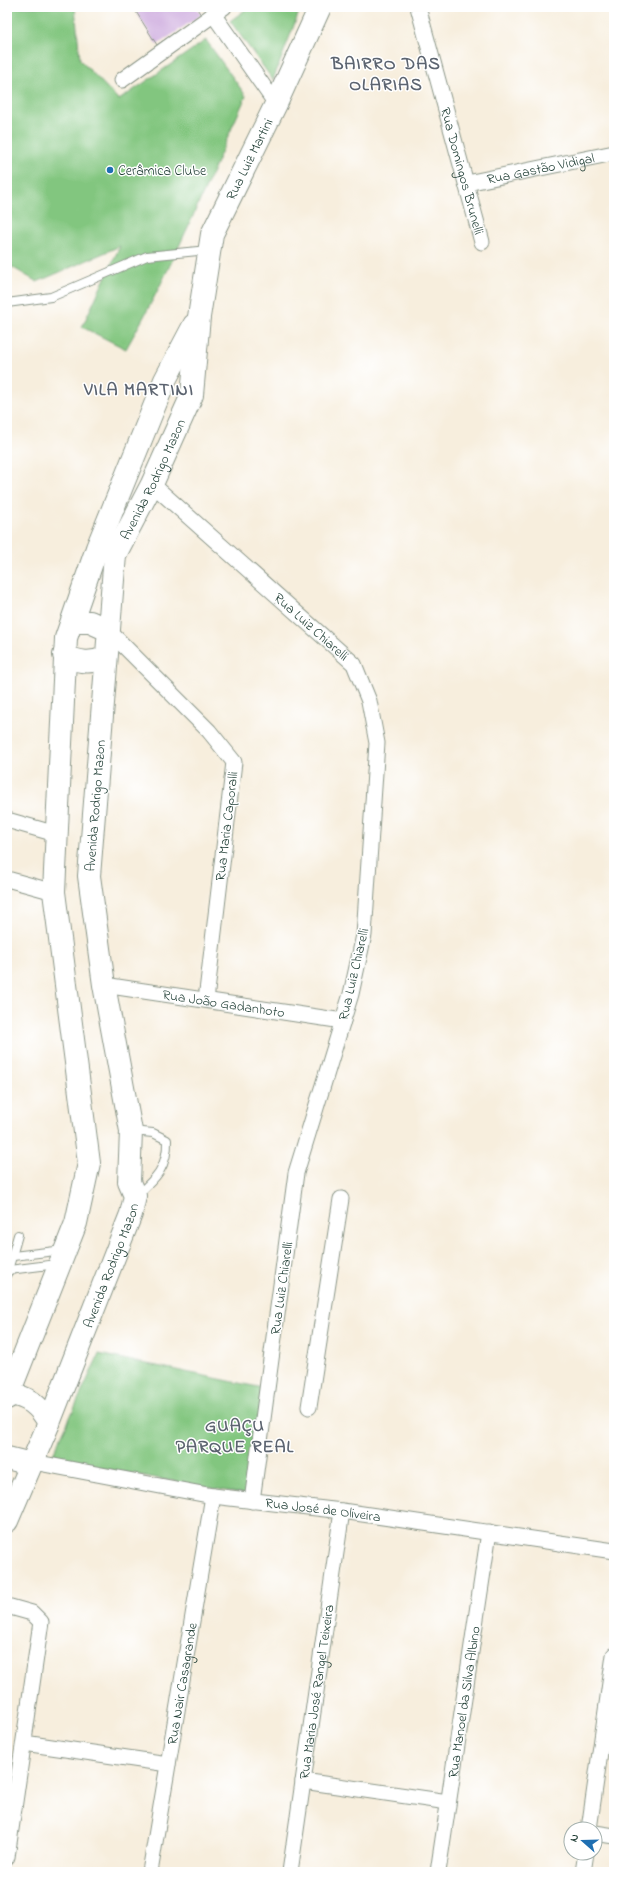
<svg xmlns="http://www.w3.org/2000/svg" width="621" height="1879" font-family="'Indie Flower',sans-serif">
	<rect width="100%" height="100%" fill="#fff"/>
	<filter id="ink" filterUnits="userSpaceOnUse"><feTurbulence type="fractalNoise" baseFrequency=".025" numOctaves="2"/><feDisplacementMap in="SourceGraphic" scale="8" xChannelSelector="R" yChannelSelector="G"/><feConvolveMatrix kernelMatrix="1 2 1 2 8 2 1 2 1" color-interpolation-filters="sRGB"/></filter>
	<filter id="wash" filterUnits="userSpaceOnUse"><feTurbulence type="fractalNoise" baseFrequency=".012" numOctaves="4" result="noise"/><feDisplacementMap in="SourceGraphic" scale="16" xChannelSelector="R" yChannelSelector="G"/><feGaussianBlur stdDeviation="0.9" result="paint"/><feColorMatrix in="noise" values="0 0 0 0 0 0 0 0 0 0 0 0 0 0 0 0 0 1.4 0 .05"/><feComposite in="paint" operator="in"/></filter>
	<g filter="url(#wash)">
		<rect width="100%" height="100%" fill="#f7eedd"/>
		<g fill="#82c67f" stroke="#50825a">
			<path d="M7,7h68l5,53 39,40 87,-60 40,56c-38,85 -73,172 -120,253l-44,-22 38,-81 -83,36 -30,-18z"/>
			<path d="M249,7h52l-28,73 -43,-59z"/>
			<path d="M99,1354l164,34 -14,107 -198,-36z"/>
		</g>
		<g id="blocks">
			<path fill="#ceacde" d="M133,7h63l5,8 -44,30z"/>
		</g>
	</g>
	<g filter="url(#ink)">
		<use href="#blocks" fill-opacity="0" stroke="#8b9688" stroke-width="1"/>
		<g fill="none" stroke-linecap="round" stroke-linejoin="round">
			<g stroke="#8b9688" stroke-width="10">
				<g id="lane">
					<path d="M7,303l44,-6 96,-41 61,-6"/>
					<path d="M132,1131l21,2 14,7c1,28 -12,39 -31,56"/>
					<path d="M13,1256l51,-6"/>
					<path d="M9,1270l48,-6"/>
					<path d="M7,1274l11,-39"/>
				</g>
			</g>
			<g stroke="#8b9688" stroke-width="17">
				<g id="street">
					<path id="s1" d="M418,7l64,235"/>
					<path d="M213,14l63,90"/>
					<path d="M122,80l102,-73"/>
					<path id="s2" d="M467,183l147,-30"/>
					<path id="s3" d="M152,484l202,180 15,37 8,42 -13,192 -13,59 -55,179 -44,328"/>
					<path d="M108,630l101,101 25,31 -28,238"/>
					<path d="M7,820l49,14"/>
					<path d="M7,879l47,13"/>
					<path id="s4" d="M104,985l239,36"/>
					<path d="M309,1407l32,-208"/>
					<path id="s5" d="M33,1462l180,34 129,15 272,40"/>
					<path d="M7,1606l25,7 9,9 -34,235"/>
					<path d="M24,1743l144,21"/>
					<path d="M303,1781l145,21"/>
					<path d="M589,1829l25,-174"/>
					<path d="M595,1833l19,3"/>
					<path id="s6" d="M150,1872l63,-376"/>
					<path id="s7" d="M290,1872l52,-361"/>
					<path id="s8" d="M438,1872l51,-340"/>
					<path d="M583,1872l3,-19"/>
				</g>
			</g>
			<g stroke="#8b9688" stroke-width="24">
				<g id="secondary">
					<path d="M72,622h18l18,8"/>
					<path d="M64,655c15,8 28,9 42,2"/>
					<path d="M9,1394c19,2 31,12 40,29"/>
					<path d="M7,1398l69,-175 13,-60 -35,-271 12,-254 31,-90 68,-168 29,-55"/>
					<path d="M7,1458l16,4h10"/>
					<path id="s9" d="M7,1521l42,-98 82,-209 4,-18 -6,-14 2,-51 -27,-146 -15,-109 26,-321 37,-71 40,-89 7,-78 13,-83 64,-130 44,-97"/>
				</g>
			</g>
			<use href="#lane" stroke="#fff" stroke-width="8"/>
			<use href="#street" stroke="#fff" stroke-width="15"/>
			<use href="#secondary" stroke="#fff" stroke-width="22"/>
		</g>
	</g>
	<circle fill="#1f6fb2" stroke="#fff" stroke-width="1.5" cx="110" cy="170" r="4"/>
	<g text-anchor="middle" stroke-width="3" stroke-linejoin="round" paint-order="stroke">
		<g font-size="14" fill="#1f3d34" stroke="#fff">
			<text dy="5" stroke="none"><textPath href="#s9" startOffset="1420">Rua Luiz Martini</textPath></text>
			<text dy="5" stroke="none"><textPath href="#s2" startOffset="75">Rua Gastão Vidigal</textPath></text>
			<text dy="5" stroke="none"><textPath href="#s1" startOffset="170">Rua Domingos Brunelli</textPath></text>
			<text dy="5" stroke="none"><textPath href="#s9" startOffset="1081">Avenida Rodrigo Mazon</textPath></text>
			<text dy="5" stroke="none"><textPath href="#s3" startOffset="214">Rua Luiz Chiarelli</textPath></text>
			<text dy="5" stroke="none"><textPath href="#s9" startOffset="745">Avenida Rodrigo Mazon</textPath></text>
			<text transform="translate(226 826) rotate(-83)" y="5">Rua Maria Caporalli</text>
			<text transform="translate(353 974) rotate(-77)" y="5">Rua Luiz Chiarelli</text>
			<text dy="5" stroke="none"><textPath href="#s4" startOffset="121">Rua João Gadanhoto</textPath></text>
			<text dy="5" stroke="none"><textPath href="#s9" startOffset="276">Avenida Rodrigo Mazon</textPath></text>
			<text transform="translate(281 1288) rotate(-82)" y="5">Rua Luiz Chiarelli</text>
			<text dy="5" stroke="none"><textPath href="#s5" startOffset="294">Rua José de Oliveira</textPath></text>
			<text dy="5" stroke="none"><textPath href="#s6" startOffset="191">Rua Nair Casagrande</textPath></text>
			<text dy="5" stroke="none"><textPath href="#s7" startOffset="182">Rua Maria José Rangel Teixeira</textPath></text>
			<text dy="5" stroke="none"><textPath href="#s8" startOffset="172">Rua Manoel da Silva Albino</textPath></text>
		</g>
		<g font-size="14" fill="#1f3d34" stroke="#fff" text-anchor="start">
			<text x="118" y="175">Cerâmica Clube</text>
		</g>
		<g font-size="18" font-weight="bold" letter-spacing="1" fill="#5c6470" stroke="#fff">
			<text x="386" y="69">BAIRRO DAS<tspan x="386" dy="21">OLARIAS</tspan></text>
			<text x="139" y="395">VILA MARTINI</text>
			<text x="235" y="1431">GUAÇU<tspan x="235" dy="21">PARQUE REAL</tspan></text>
		</g>
	</g>
	<rect width="621" height="1879" fill="none" stroke="#fff" stroke-width="24"/>
	<g transform="translate(583 1841) rotate(290)"><circle r="19" fill="#ffffff" stroke="#a5b1ae"/>
	<path d="M0-3L7 15L0 10L-7 15Z" fill="#1f6fb2"/>
	<text y="-6" font-size="11" font-weight="bold" text-anchor="middle" fill="#1f3d34">N</text>
	</g>
</svg>
